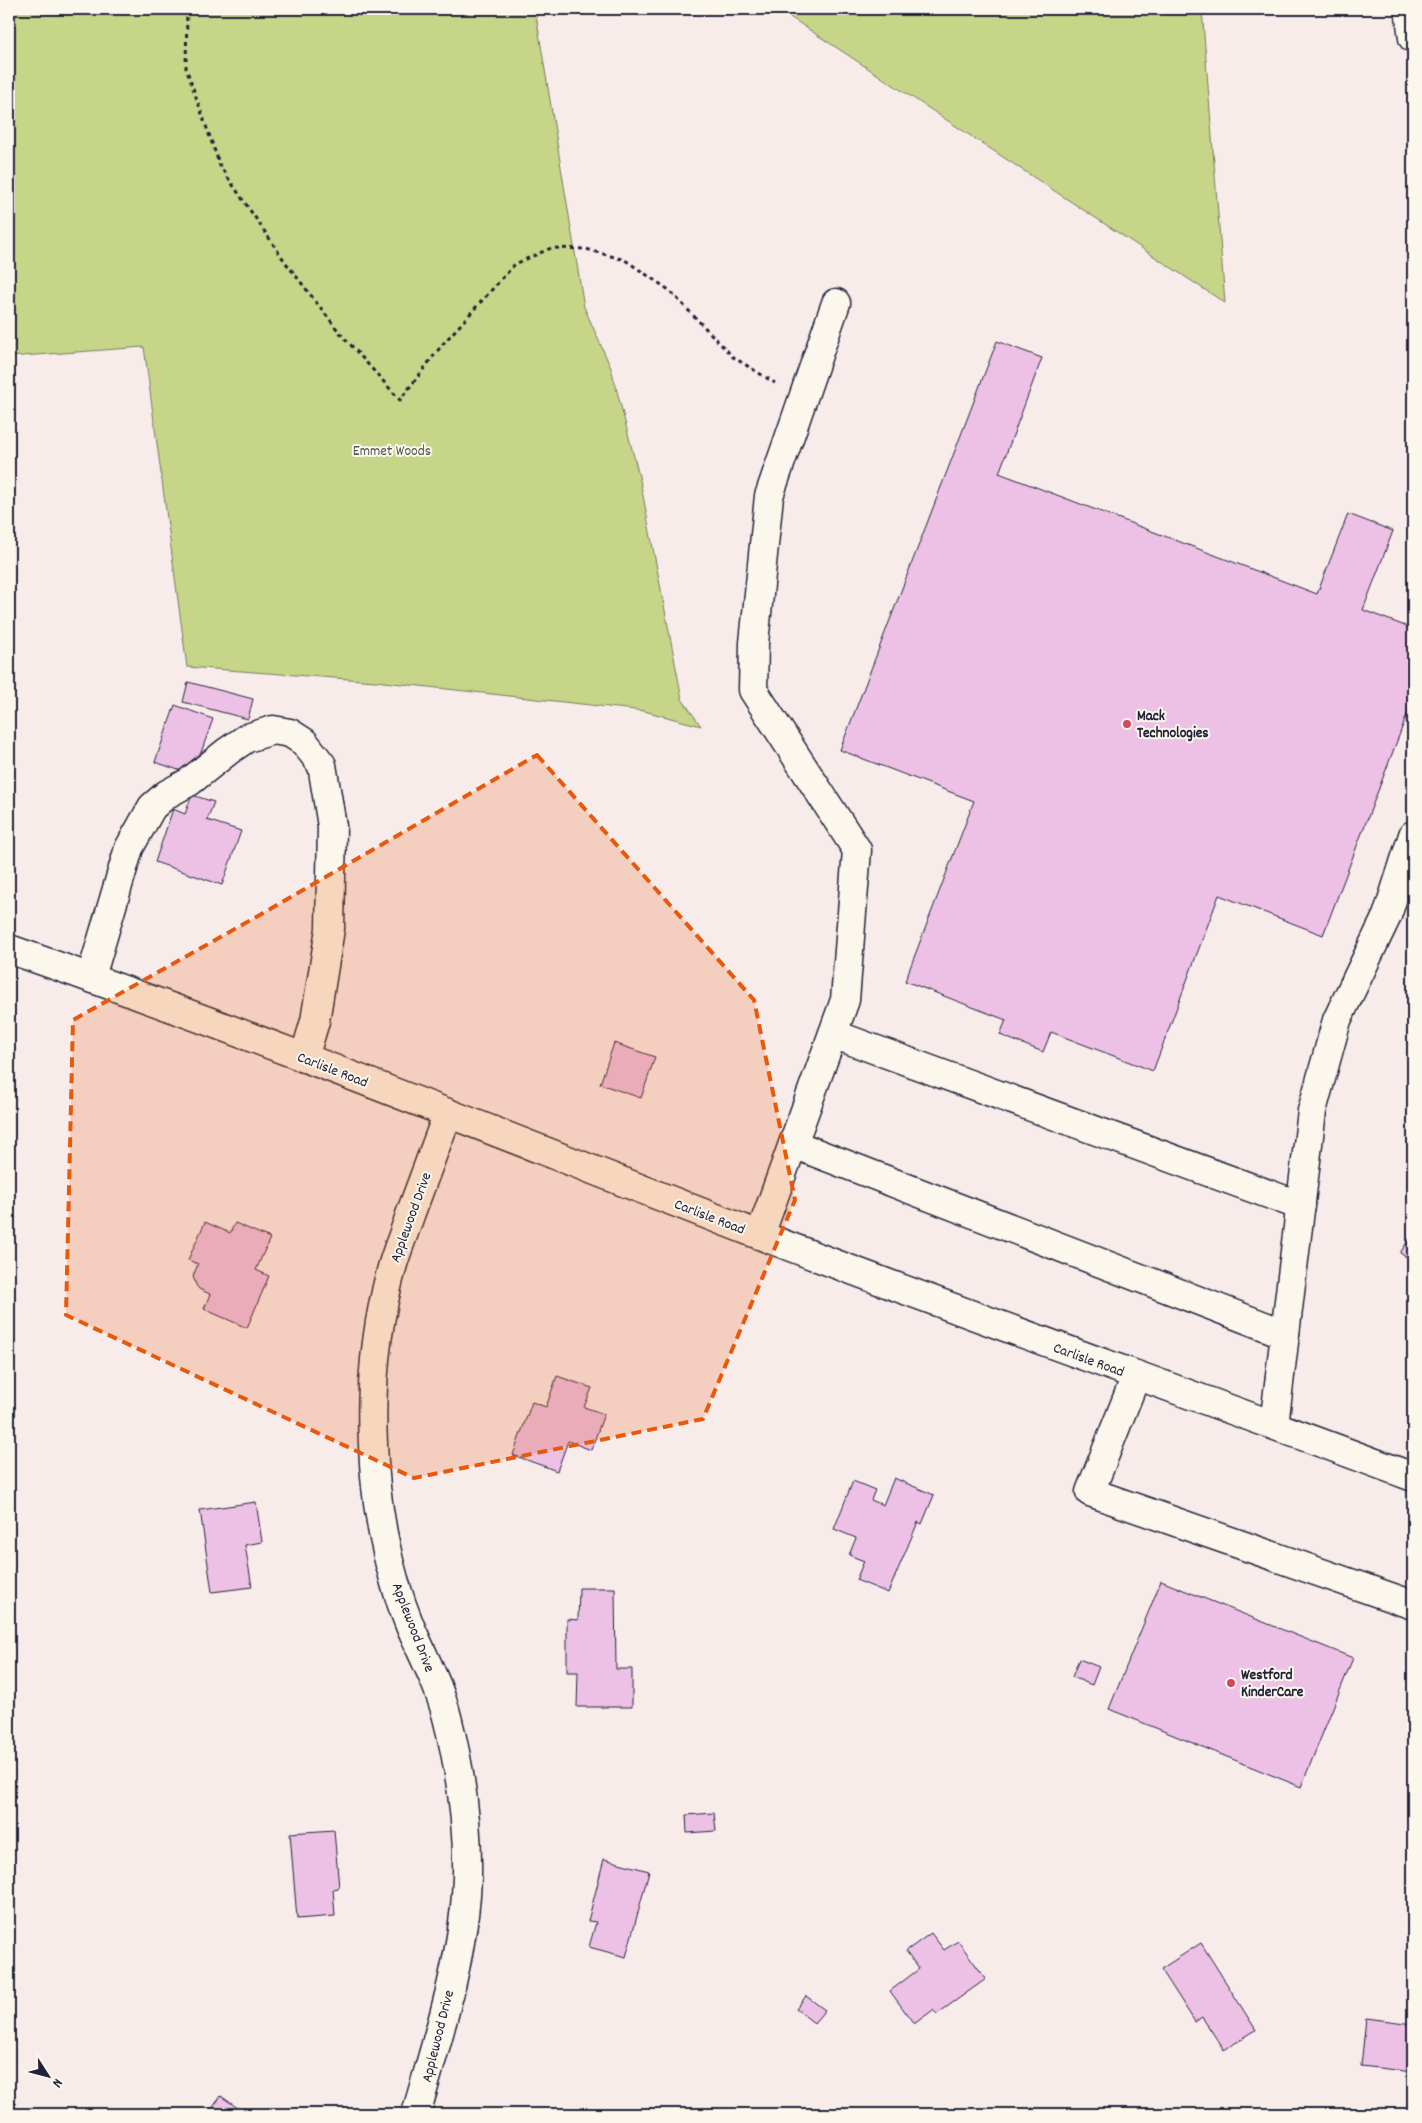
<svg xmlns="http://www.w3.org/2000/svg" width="1422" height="2123" font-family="Dekko,sans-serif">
	<rect width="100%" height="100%" fill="#f8eceb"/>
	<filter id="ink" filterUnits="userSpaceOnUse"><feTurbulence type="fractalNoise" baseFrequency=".02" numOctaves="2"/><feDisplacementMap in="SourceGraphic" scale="10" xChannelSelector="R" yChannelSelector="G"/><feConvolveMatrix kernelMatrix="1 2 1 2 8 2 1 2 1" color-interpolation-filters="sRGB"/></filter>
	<g filter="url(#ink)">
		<g fill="#c7d588" stroke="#747c62">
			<path d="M9,9h526l49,298 27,61 29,112 42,219 19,27 -57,-15 -269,-30 -188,-14 -43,-320 -135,10z"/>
			<path d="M776,9h426l23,294 -432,-284z"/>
		</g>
		<g fill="#edc1e6" stroke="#22223b">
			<path d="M997,341l45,17 -43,115 318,121 31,-80 45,17 -30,79 50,19v70l-90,236 -104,-40 -66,176 -102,-39 -8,20 -43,-17 6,-15 -101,-39 69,-180 -134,-51z"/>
			<path d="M188,682l65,17 -5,20 -65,-17z"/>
			<path d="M175,705l38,14 -20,56 -38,-13z"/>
			<path d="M192,795l22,7 -7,18 34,11 -19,54 -67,-23 18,-53 12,5z"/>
			<path d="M614,1043l41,14 -14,41 -41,-14z"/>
			<path d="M205,1222l25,11 5,-10 35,15 -14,32 13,6 -22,52 -43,-19 6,-15 -11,-5 -3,-4 -3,-9 5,-12 -10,-4z"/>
			<path d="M1413,1233v29l-13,-9z"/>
			<path d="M557,1376l35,12 -8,19 20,7 -13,36 -23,-9 -11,30 -44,-16 19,-53 14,5z"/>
			<path d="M894,1478l40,17 -12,29 -4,-2 -30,71 -32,-13 8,-19 -15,-6 7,-17 -22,-9 19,-48 22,9 -4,10 12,5z"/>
			<path d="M256,1502l6,40 -17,3 7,42 -40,5 -12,-82z"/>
			<path d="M1161,1581l192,77 -52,129 -192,-78z"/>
			<path d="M579,1588h36l1,81h16v38h-55l1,-35h-11v-53l11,1z"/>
			<path d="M1079,1659l20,8 -7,18 -20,-8z"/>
			<path d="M714,1813l2,18 -29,2 -1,-18z"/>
			<path d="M334,1830l5,58 -6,1 2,27 -38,3 -7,-86z"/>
			<path d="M604,1859l45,12 -23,86 -37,-10 7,-25 -8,-1z"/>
			<path d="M931,1933l13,17 14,-9 28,38 -49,35 -4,-4 -19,14 -24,-33 29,-22 -13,-18z"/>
			<path d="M1201,1943l55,87 -32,20 -22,-33 -7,5 -34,-53z"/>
			<path d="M806,1996l19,14 -11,13 -18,-14z"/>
			<path d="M1366,2018l47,6v48l-52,-6z"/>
			<path d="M221,2096l25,18h-38z"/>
		</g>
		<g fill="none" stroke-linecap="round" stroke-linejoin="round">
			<g stroke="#22223b" stroke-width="31">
				<g id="minor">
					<path d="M1409,9l4,29"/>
					<path d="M91,977l38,-129 23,-41 15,-13 22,-12 39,-31 19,-13 26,-8 17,3 14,9 18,23 10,61 -2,103 -15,92 -11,37"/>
					<path d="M833,1034l468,172"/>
					<path d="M793,1144l492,190"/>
					<path d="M760,1235l85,-235 12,-150 -104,-160 1,-47 15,-147 67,-193"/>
					<path d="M1136,1376l-46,116 323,113"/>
					<path d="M1274,1425l38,-314 25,-91 50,-104 26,-81"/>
					<path d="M416,2114c21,-74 49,-160 51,-238 1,-52 -7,-108 -20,-159 -8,-32 -24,-61 -37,-91 -23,-56 -35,-122 -37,-182 -3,-60 4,-123 20,-180 5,-17 12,-33 17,-49 13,-34 25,-68 38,-102"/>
				</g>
			</g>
			<g stroke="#22223b" stroke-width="31">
				<path id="major" d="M9,949c249,87 493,186 740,282 220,85 443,163 664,246"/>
			</g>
			<path stroke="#22223b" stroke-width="3" stroke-dasharray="4 4" stroke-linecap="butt" d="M187,9l-1,59 34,98 66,97 54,70 60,67 42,-55 73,-81 36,-16 35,1 39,11 44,30 64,67 42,26"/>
			<use href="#minor" stroke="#fbf7ec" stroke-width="28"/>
			<use href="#major" stroke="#fbf7ec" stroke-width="28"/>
		</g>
	</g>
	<path fill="#e8590c" fill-opacity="0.2" stroke="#e8590c" stroke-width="4" stroke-dasharray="10 6" stroke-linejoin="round" d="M537,755l217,245 41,200 -92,219 -289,59 -348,-163 7,-295 192,-108z"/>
	<g fill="#d1495b" stroke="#fbf7ec" stroke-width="2">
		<circle cx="1127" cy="724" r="5"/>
		<circle cx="1231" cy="1683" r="5"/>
	</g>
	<g text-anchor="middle" stroke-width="4" stroke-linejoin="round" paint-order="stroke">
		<g font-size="15" fill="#545852" stroke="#fbf7ec">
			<text x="392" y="455">Emmet Woods</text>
		</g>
		<g font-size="15" font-weight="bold" fill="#22223b" stroke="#fbf7ec" text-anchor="start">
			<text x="1137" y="720">Mack<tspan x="1137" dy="17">Technologies</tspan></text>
			<text x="1241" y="1679">Westford<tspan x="1241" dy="17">KinderCare</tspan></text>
		</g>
		<g font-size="15" fill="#22223b" stroke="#fbf7ec">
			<text transform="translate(333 1069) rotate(21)" y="5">Carlisle Road</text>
			<text transform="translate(710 1216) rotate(21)" y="5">Carlisle Road</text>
			<text transform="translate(410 1217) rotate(-70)" y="5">Applewood Drive</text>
			<text transform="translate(1089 1359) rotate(20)" y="5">Carlisle Road</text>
			<text transform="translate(414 1627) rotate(69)" y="5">Applewood Drive</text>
			<text transform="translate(437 2036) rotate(-76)" y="5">Applewood Drive</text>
		</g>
	</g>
	<rect width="1422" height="2123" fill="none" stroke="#fbf7ec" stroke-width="30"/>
	<rect x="15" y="15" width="1392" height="2093" fill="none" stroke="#22223b" stroke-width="2" filter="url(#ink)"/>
	<g transform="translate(48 2076) rotate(126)" stroke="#fbf7ec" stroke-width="4" paint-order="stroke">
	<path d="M0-4L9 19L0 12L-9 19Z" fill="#22223b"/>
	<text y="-8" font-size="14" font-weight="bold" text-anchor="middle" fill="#22223b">N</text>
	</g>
</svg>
